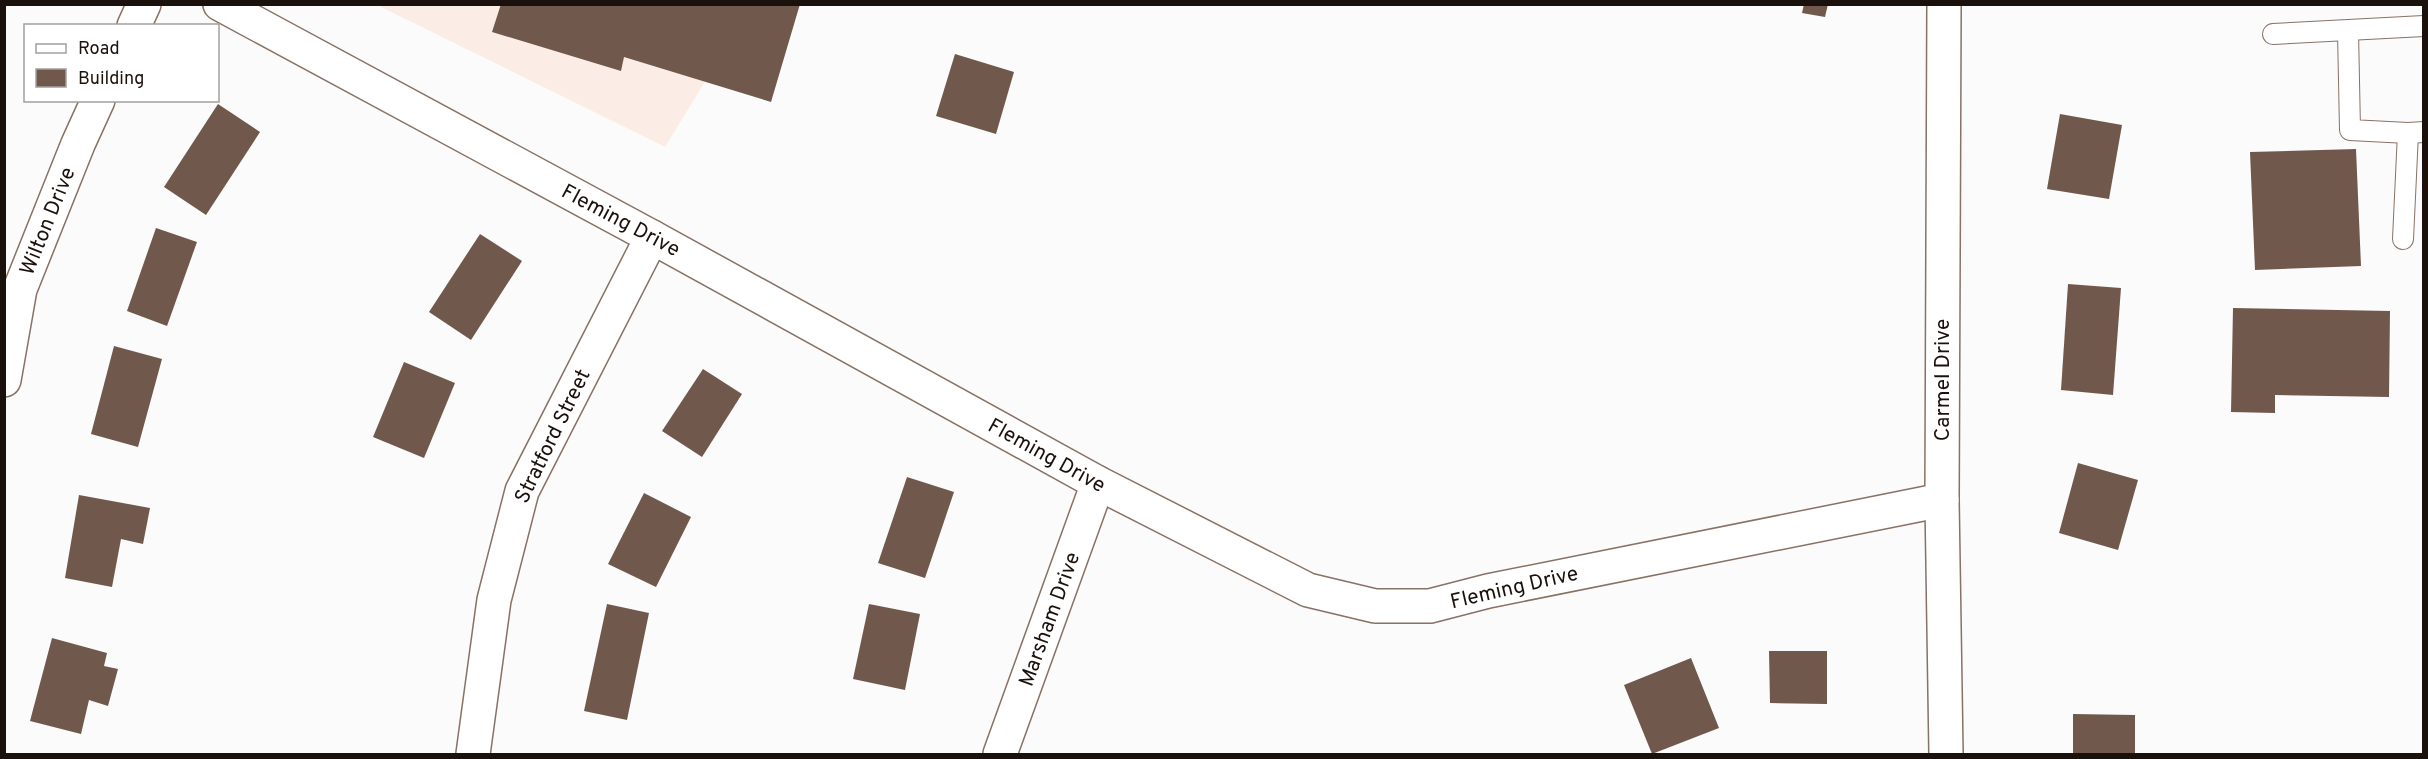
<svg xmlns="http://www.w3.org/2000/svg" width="2428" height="759" font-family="Overpass,sans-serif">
	<rect width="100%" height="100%" fill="#fbfbfb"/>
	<path fill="#fbede5" d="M377,5h375l-87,142z"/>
	<g fill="#70594c">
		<path d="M501,4h299l-29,98 -147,-45 -3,14 -129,-39z"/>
		<path d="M1804,4h24l-3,13 -23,-4z"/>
		<path d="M955,54l59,18 -18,62 -60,-18z"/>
		<path d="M218,104l42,28 -54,83 -42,-28z"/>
		<path d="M2060,114l62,11 -13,74 -62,-10z"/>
		<path d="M2356,149l5,117 -106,4 -5,-118z"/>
		<path d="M156,228l41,14 -30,84 -40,-15z"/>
		<path d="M480,234l42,27 -51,79 -42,-28z"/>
		<path d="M2068,284l53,4 -8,107 -52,-5z"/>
		<path d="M2233,308l157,3 -1,86 -114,-2v18l-44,-1z"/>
		<path d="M114,346l48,13 -24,88 -47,-13z"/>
		<path d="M404,362l51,21 -31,75 -51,-21z"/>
		<path d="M703,369l39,25 -40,63 -40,-26z"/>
		<path d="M2078,463l60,17 -20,70 -59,-17z"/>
		<path d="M907,477l47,15 -29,86 -47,-15z"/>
		<path d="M644,493l47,24 -35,70 -48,-23z"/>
		<path d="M79,495l71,13 -7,36 -22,-5 -9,48 -47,-9z"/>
		<path d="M607,604l42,9 -22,107 -43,-9z"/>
		<path d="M869,604l51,10 -15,76 -52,-11z"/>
		<path d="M52,638l55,15 -3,13 14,3 -10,37 -19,-6 -8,34 -51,-13z"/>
		<path d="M1769,651h58v53l-57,-1z"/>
		<path d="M1691,658l28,70 -67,26 -28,-69z"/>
		<path d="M2073,714l62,1v39h-62z"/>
	</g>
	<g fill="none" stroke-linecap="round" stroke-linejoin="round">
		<g stroke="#897164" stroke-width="22">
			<g id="service">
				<path d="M2348,31l2,99 58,3"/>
				<path d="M2273,34l151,-8"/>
				<path d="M2403,239l5,-106 16,-1"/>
			</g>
		</g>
		<g stroke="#897164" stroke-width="36">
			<g id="minor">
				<path d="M220,4l432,233 446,246 210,107 67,16h55l58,-15 454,-91"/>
				<path d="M1944,4l-2,496 4,254"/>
				<path d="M134,26l10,-22"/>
				<path d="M4,380l16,-91 58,-145 20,-44"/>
				<path d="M473,754l21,-154 28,-109 130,-254"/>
				<path d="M1000,754l98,-271"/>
			</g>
		</g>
		<use href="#service" stroke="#fff" stroke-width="20"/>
		<use href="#minor" stroke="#fff" stroke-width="33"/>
	</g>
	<g text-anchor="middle" stroke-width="6" stroke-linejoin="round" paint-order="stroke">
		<g font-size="21" fill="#1a110c" stroke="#fff">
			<text transform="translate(621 220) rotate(28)" y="7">Fleming Drive</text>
			<text transform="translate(47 221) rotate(-68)" y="7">Wilton Drive</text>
			<text transform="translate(1942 380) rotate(-90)" y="7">Carmel Drive</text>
			<text transform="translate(552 436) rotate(-64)" y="7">Stratford Street</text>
			<text transform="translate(1047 455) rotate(29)" y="7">Fleming Drive</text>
			<text transform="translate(1514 587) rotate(-13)" y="7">Fleming Drive</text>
			<text transform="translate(1049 619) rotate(-70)" y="7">Marsham Drive</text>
		</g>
	</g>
	<rect width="2428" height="759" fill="none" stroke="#1a110c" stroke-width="12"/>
	<rect x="24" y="24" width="195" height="78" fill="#ffffff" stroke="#a3a09e" stroke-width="1.5"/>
	<rect x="36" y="44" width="30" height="9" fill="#ffffff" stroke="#a3a09e" stroke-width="1.5"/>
	<text x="78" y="54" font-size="18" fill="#1a110c">Road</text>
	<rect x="36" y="69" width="30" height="18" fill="#70594c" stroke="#a3a09e" stroke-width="1.5"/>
	<text x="78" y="84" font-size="18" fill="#1a110c">Building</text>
</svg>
